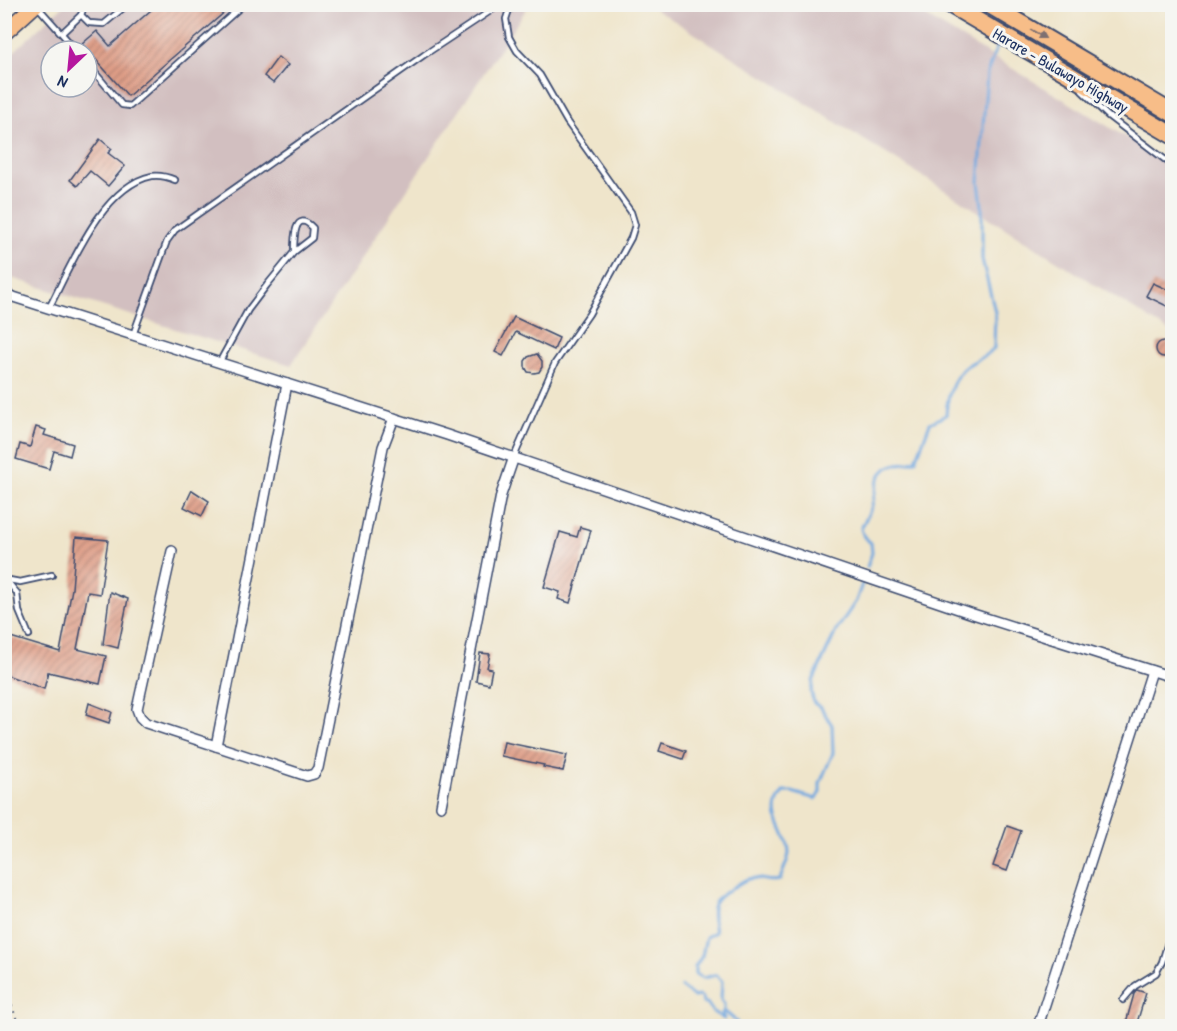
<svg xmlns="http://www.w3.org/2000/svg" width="1177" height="1031" font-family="'Patrick Hand',sans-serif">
	<defs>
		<pattern id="building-hatch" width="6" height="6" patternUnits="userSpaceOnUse" patternTransform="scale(1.5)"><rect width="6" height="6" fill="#de9d86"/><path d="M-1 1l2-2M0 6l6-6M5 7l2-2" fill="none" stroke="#b38071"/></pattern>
	</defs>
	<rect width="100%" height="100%" fill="#f6f6f2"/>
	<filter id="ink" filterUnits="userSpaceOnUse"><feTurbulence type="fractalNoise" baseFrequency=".0167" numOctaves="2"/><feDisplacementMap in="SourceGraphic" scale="12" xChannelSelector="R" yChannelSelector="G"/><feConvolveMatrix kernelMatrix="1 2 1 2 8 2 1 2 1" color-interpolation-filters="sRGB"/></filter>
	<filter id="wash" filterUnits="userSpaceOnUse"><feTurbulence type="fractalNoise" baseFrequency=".008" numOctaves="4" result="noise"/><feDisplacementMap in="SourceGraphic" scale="24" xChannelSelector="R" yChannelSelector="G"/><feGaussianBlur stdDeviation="1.35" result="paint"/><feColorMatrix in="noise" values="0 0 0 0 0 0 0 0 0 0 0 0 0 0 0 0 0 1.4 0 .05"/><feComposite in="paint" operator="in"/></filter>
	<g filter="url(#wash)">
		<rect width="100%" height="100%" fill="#efe5cb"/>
		<g fill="#d2bfc0" fill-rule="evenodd">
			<path d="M64,5h465l-238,360 -286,-89v-216zM51,51h36v36h-36z"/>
			<path d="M649,5h258l265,160v168z"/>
		</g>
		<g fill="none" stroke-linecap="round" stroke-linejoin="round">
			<g stroke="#70a7df" stroke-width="3">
				<path d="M867,567l5,-14 -1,-10 -7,-6 -3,-8c3,-7 7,-14 10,-21 6,-15 2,-31 18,-41 8,-5 18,-2 27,-7l14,-37 16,-8c1,-15 5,-33 16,-45 8,-9 23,-11 32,-22l1,-36 -13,-53v-53l-3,-24 8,-109 10,-26"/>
				<path d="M681,987l13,10 5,-1 3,2 1,5h4l6,9 11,7 -2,-6 2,-2"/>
				<path d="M737,1026l-1,-5 -12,-10v-7l-3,-4 1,-19 -6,-6 -13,3 -8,-4v-7l7,-11 4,-19 9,-5c-4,-23 -6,-31 16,-43 5,-3 11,-8 17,-10 10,-3 19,4 32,1 2,-8 9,-20 9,-28 -1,-22 -25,-38 -5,-60h8l24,7 4,-7v-9l13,-30 -1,-28 -11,-17 -7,-5 -3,-11 2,-11 23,-50 20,-30 6,-17"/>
			</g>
		</g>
		<g id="blocks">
			<g fill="url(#building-hatch)">
				<path d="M158,4h76l-106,92 -46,-52 15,-13 13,15z"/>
				<path d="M278,57l10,8 -15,18 -9,-7z"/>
				<path d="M100,139l12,10 -4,4 17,13 -17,20 -18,-15 -13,15 -7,-6z"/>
				<path d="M1153,283l20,9v17l-27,-13z"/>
				<path d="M514,317l45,21 -5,12 -38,-18 -13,24 -8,-4z"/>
				<circle cx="1164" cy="349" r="8"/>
				<path d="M537,354l5,7v6l-3,5 -5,1 -6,-1 -3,-5v-6l3,-4z"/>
				<path d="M36,427l10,3 -2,5 29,9 -3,12 -16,-5 -5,18 -33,-10 4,-15 10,3z"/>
				<path d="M192,490l17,11 -7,15 -18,-9z"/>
				<path d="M580,527l11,3 -21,73 -12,-4 2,-7 -16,-5 16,-55 17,5z"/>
				<path d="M76,537l32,3 -8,54 -12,-2 -11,57 29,7 -6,28 -52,-12 -4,17 -40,-15v-39l56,17 12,-63z"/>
				<path d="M110,592l18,7 -10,49 -15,-4z"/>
				<path d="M480,653l10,1 -3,14 5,1 -3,15 -13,-3z"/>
				<path d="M89,703l23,9 -3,11 -23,-8z"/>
				<path d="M504,742l63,13 -4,16 -20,-4 1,-2 -43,-9z"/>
				<path d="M662,743l24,8 -3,8 -24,-8z"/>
				<path d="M1007,826l14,5 -14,40 -14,-5z"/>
				<path d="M1137,990l9,3 -10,33h-11l9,-32z"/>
			</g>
		</g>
	</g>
	<g filter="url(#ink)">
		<use href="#blocks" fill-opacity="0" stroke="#3b4a6e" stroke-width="1.5"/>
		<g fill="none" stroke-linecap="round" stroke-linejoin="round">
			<g stroke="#3b4a6e" stroke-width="8">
				<g id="service">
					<path d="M511,4l-5,15 3,18 8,14 23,24 27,47 64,90 4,13 -4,13 -42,76 -34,49 -41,94"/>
					<path d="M37,6l40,45"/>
					<path d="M81,15l4,-11"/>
					<path d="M62,33l19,-18 8,8 15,1 24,-20"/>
					<path d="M87,63l35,42 8,1 114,-102"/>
					<path d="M1082,91l26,25 64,49"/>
					<path d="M49,308c22,-42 53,-122 103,-132 8,-1 16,1 23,4"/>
					<path d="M133,335l34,-94 8,-11 249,-175 77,-51"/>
					<path d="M220,361l28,-51 19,-25 27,-33 18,-14 1,-10c-19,-20 -19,12 -19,24"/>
					<path d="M4,579l16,3 32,-7"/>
					<path d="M7,581l10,12 2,18 10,24"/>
					<path d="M1123,1000l12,-14 21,-13 6,-11 10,-33"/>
				</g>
			</g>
			<g stroke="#3b4a6e" stroke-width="12">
				<g id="minor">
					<path d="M4,294l443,141 526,179 199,63"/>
					<path d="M172,551l-35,158 3,8 6,6 161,53 7,-2 4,-6 65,-321 11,-29"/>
					<path d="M216,746l71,-362"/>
					<path d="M441,806l60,-311 13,-38"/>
					<path d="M1038,1026l114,-355"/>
				</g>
			</g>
			<g stroke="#3b4a6e" stroke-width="18">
				<path id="primary" d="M4,33l32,-29"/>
			</g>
			<g stroke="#3b4a6e" stroke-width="20">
				<g id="trunk">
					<path d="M949,4l223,131"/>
					<path d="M988,4l184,109"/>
				</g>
			</g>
			<path stroke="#3b4a6e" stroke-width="2" stroke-dasharray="1.5 4.5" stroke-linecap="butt" d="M4,983l15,43"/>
			<use href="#service" stroke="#fff" stroke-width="4.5"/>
			<use href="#minor" stroke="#fff" stroke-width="9"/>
			<use href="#primary" stroke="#f7bd88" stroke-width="15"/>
			<use href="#trunk" stroke="#f7bd88" stroke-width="16"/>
		</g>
		<defs><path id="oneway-solid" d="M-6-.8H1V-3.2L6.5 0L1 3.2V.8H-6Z" transform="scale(1.5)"/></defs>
		<use fill="#7e6f71" href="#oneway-solid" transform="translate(1038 34) rotate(30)"/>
	</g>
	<g text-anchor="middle" stroke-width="6" stroke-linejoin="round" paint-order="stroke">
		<g font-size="16" fill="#1b2f5e" stroke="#f6f6f2">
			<text transform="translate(1061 70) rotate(30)" y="6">Harare - Bulawayo Highway</text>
		</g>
	</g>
	<rect width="1177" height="1031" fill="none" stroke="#f6f6f2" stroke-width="24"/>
	<g transform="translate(69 69) rotate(206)"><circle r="28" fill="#f6f6f2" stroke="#9ea6b7" stroke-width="1.5"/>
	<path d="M0-4.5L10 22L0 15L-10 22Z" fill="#b5179e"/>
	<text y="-9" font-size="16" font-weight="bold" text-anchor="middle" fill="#1b2f5e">N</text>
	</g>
</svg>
